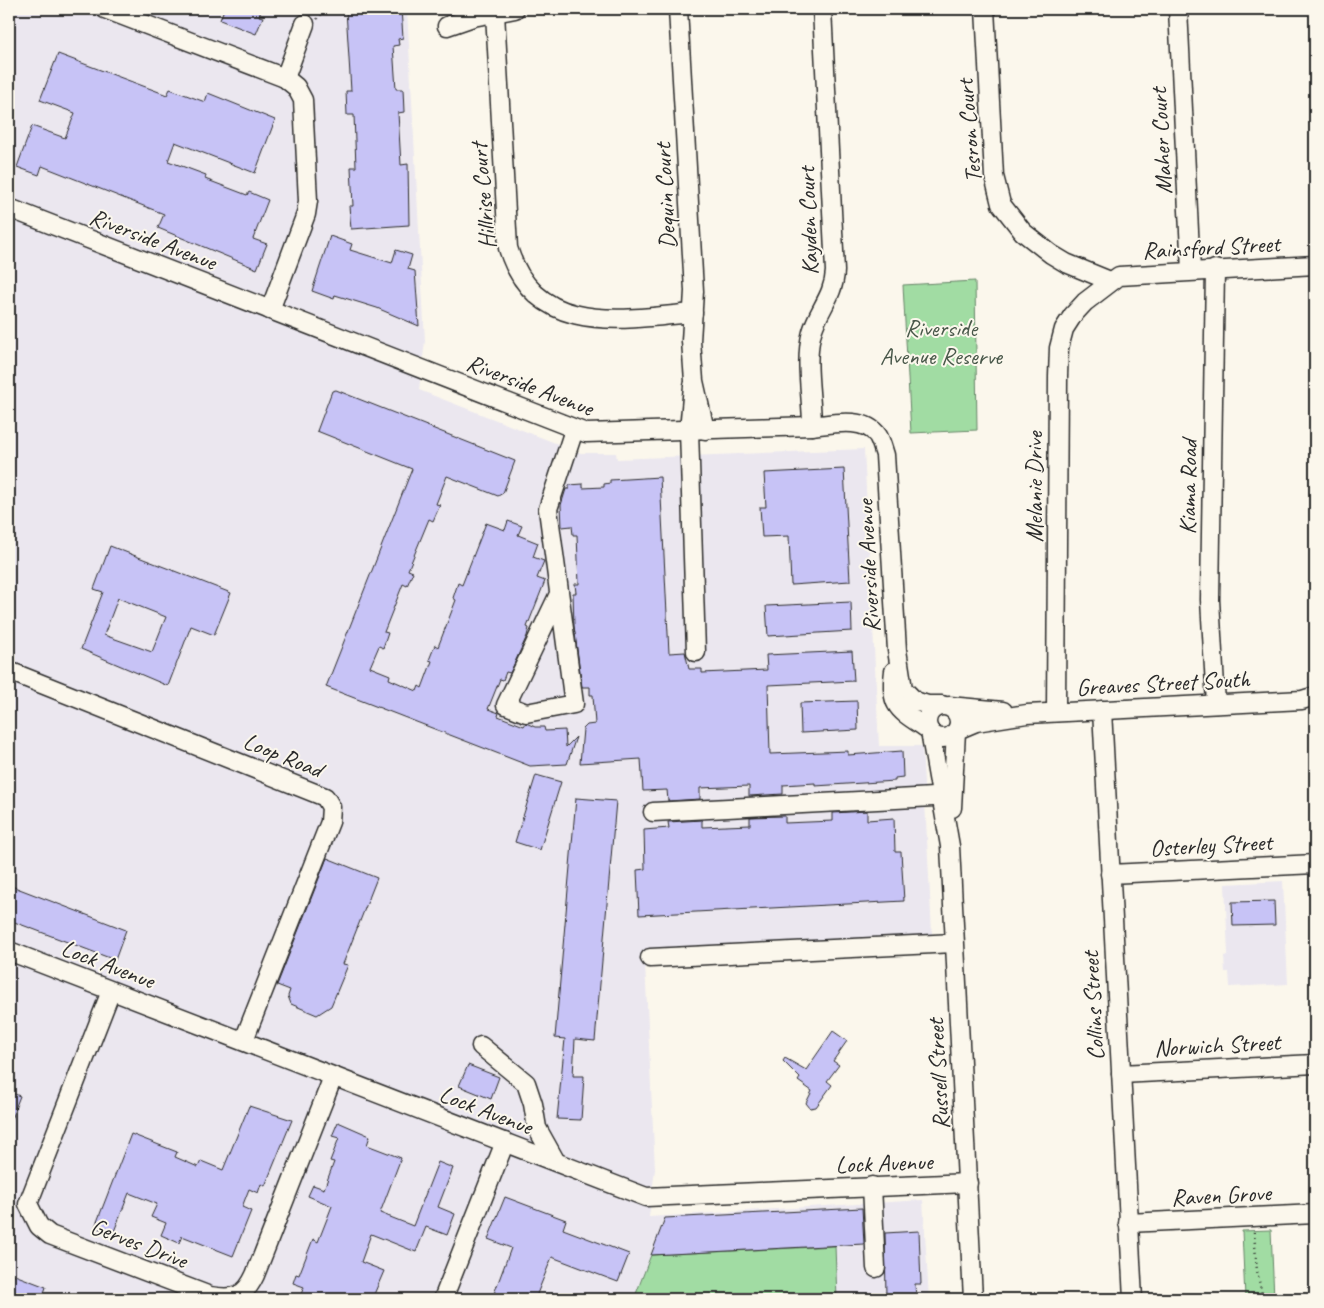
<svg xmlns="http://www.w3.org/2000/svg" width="1324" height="1308" font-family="Caveat,sans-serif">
	<rect width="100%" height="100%" fill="#fbf7ec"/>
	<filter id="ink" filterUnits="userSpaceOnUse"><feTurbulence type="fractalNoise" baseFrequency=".02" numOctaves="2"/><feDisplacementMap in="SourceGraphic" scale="10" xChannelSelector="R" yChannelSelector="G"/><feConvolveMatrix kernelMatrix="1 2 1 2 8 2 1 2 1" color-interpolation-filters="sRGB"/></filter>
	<g filter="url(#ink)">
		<g fill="#ebe7ef">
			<path d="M9,9h398l18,332 -6,49 162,63h35l1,6 247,-10 15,297h43l11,205 -288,13 10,205 -6,48 274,-17 6,99h-92l-2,-53 -184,9 -17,44h-625z"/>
			<path d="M1283,881l5,103 -58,3 -1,-15h-4l-1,-16 4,-1 -3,-71z"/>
		</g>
		<g fill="#a1dca3" stroke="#668467">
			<path d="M975,281l2,149 -66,3 -8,-148z"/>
			<path d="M1271,1230l3,68 29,-2v3h-71l13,-1 -3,-67z"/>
			<path d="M835,1246l2,53h-203l17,-44z"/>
		</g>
		<g fill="#c7c3f6" stroke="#2b2b2b" fill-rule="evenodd">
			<path d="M224,9h38l-3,7 4,1 -7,17 -36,-14z"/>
			<path d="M353,9h48l2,29 -5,1 1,6 -6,1 3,43h7l1,23 -6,1 3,52 7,-1 1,61 -58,4 -2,-23h4l-2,-39h5l-2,-52h-7l-1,-24h5l-5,-81z"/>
			<path d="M58,54l109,41 3,-6 35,13 3,-9 67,27 -20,53 -80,-31 -7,19 38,14 -1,4 42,16 2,-3 19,8 -15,39 14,5 -10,25 -99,-41 6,-14 -122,-48 -3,9 -22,-8 15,-41 33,12 10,-25 -35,-13z"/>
			<path d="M330,236l22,8 -2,6 42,13 4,-13 16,5 -4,14 7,2 4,55 -42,-18 -42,-13 -1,4 -22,-8z"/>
			<path d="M336,390l179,71 -12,32 -5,3 -51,-20 -11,28 4,1 -7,16 -4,-2 -21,51 5,2 -6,14 -4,-2 -19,48 4,1 -5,15 -4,-2 -9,21 20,8 -1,4 28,12 2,-5 3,2 10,-27 -3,-1 6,-15 3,2 18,-47 -3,-2 5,-15 4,2 24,-62 19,7 3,-9 14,5 -4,9 20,8 -5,14 11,4 -7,17 8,3 -18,46 2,1 -2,8 -17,37 -4,-1 -3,8 -3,-1 -12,30 11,4 -1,3 26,10 2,-3 9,4h9l1,4 20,-1 1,17 10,-10 -9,27 -37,2 -204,-79 86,-218 -95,-38 15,-40z"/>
			<path d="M844,469l6,112 -59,4 -2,-49 -27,1 -2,-30h6l-2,-34z"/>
			<path d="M660,477l9,176 16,-1 4,17h13v4l65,-3 -1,-15 86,-4 2,30 -86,4 2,69 78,-3v4l54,-4 1,26 -8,1v3l-80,5v-3l-32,2v9l-34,2v-10l-49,2v11l-32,2 -1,-11 -24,1 -2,-32 -61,4 3,-34 4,-4 8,-1 -2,-29h-3v-8h-8l-8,-61 -1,-33h3l-1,-9h4l-2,-49h-4l-1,-9 -10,1 -1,-22 5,-16h3v-4l14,-1v4l21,-1v-3l6,-1v-3z"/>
			<path d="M110,546l121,47 -17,42 -23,-9 -23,60 -87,-37 22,-57 -9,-3zM118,598l48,19 -14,35 -48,-17z"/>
			<path d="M851,602l1,29 -84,5 -2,-30z"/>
			<path d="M857,701l1,29 -57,3 -1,-30z"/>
			<path d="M536,775l25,7 -21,68 -25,-8z"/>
			<path d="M576,798l40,3 -21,240 -20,-2 -2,37h11l-3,44 -24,-1 8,-80 -10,-1z"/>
			<path d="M867,811v9l27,-2 1,34h6l3,49 -265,14 -2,-45 8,-1 -1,-39 25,-2 -1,-6 34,-2v7l48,-2v-8l35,-1v7l48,-2v-8z"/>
			<path d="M327,858l50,20 -34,86 5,1 -17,41 -14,9 -26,-11 -3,-8 2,-6 -13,-5z"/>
			<path d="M9,885l117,45 -11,30 -106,-40z"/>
			<path d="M1274,901l1,24 -42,1 -1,-24z"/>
			<path d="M833,1031l14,10 -14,20 6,4 -12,16 5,4 -16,22 -6,1 -4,-5 6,-12 -14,-10 2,-3 -17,-17 2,-3 21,12z"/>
			<path d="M468,1065l31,12 -8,22 -32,-13z"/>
			<path d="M9,1092l11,4 -11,28z"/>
			<path d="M249,1106l43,14 -27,66 -4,-2 -3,9 -9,-4 -7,18 9,4 -18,45 -51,-20 -3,7 -18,-8 5,-12 -15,-6 6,-13 -28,-11 -16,41 -18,-7 36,-93 46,18 -2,5 23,10 3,-6 22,9z"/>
			<path d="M338,1122l32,14 -3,9 34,13 -21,55 33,13 25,-64 15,6 -15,39 17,7 -8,21 -21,-8 -10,25 -45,-18 -10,28 23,9 -12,28h-73l5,-12 -11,-4 3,-9 3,1 14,-36 5,3 14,-36 -24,-10 5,-11 11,4 10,-27 -4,-1 9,-23 -7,-2z"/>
			<path d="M505,1197l61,23 -3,9 66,25 -11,28 -66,-25 -17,42h-43l19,-51 -23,-9z"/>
			<path d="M862,1208l2,36 -213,11 14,-37z"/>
			<path d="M919,1231l2,53h-6l1,15h-30l-1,-66z"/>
			<path d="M9,1274h3l34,13 -4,12h-33z"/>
		</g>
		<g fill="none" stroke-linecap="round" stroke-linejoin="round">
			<g stroke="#2b2b2b" stroke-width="21">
				<g id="minor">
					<path d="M105,9l180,69 11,9 7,13 5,101 -2,13 -36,96"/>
					<path d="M678,9l16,282 -3,50 3,40 11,49"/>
					<path d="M985,9l9,167 7,28 22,28 28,22 15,9 44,18"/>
					<path d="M1178,9l13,262"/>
					<path d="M495,13l13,235c27,88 112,72 185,65"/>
					<path d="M447,26l26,-9 42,-8"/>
					<path d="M285,78l20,-54"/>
					<path d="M9,208l577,225 226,-7c19,-2 53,-10 66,10 3,5 5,13 7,19l12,195 6,39 12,12 13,4h14"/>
					<path d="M1215,269l-5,331 6,104"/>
					<path d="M693,386l-4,44 7,222"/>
					<path d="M812,426c0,-30 -8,-65 0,-94 6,-22 22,-36 23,-61l-13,-262"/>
					<path d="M559,594l-53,111 20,8 48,-9 -26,-195 26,-79"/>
					<path d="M9,671l316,126 6,10 -1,15 -86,218"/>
					<path d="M894,671c-5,38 6,39 35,59"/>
					<circle cx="943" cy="722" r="16"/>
					<path d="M949,706l54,5"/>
					<path d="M1102,710l31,589"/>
					<path d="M1056,712l2,-336 1,-28 5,-19 9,-14 12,-13 34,-26 196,-11"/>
					<path d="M957,730l19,-8 51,-8 275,-14 13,-4"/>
					<path d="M930,731l20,115 23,453"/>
					<path d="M952,808l4,-77"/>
					<path d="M653,812l299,-16"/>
					<path d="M1110,874l205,-10"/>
					<path d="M9,951l637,246 322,-14"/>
					<path d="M650,958l304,-15"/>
					<path d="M111,991l-83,213 11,22 11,9 160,61c24,4 35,1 45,-21l78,-198"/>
					<path d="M481,1046l45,37 7,21 4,24 19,34"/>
					<path d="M1121,1074l194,-10"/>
					<path d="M872,1186l4,82"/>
					<path d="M1128,1223l187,-9"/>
					<path d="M443,1299l62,-157"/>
				</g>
			</g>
			<g stroke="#2b2b2b" stroke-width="2.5" stroke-dasharray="1 4" stroke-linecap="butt">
				<path d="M317,19l9,-10"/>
				<path d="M1254,1232l3,39 6,28"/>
			</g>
			<use href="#minor" stroke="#fbf7ec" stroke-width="18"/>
		</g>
	</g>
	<g text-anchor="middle" stroke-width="4" stroke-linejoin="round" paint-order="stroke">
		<g font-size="24" fill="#2b2b2b" stroke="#fbf7ec">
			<text transform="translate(969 131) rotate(-95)" y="8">Tesron Court</text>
			<text transform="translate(1161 141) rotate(-93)" y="8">Maher Court</text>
			<text transform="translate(483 196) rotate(-95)" y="8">Hillrise Court</text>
			<text transform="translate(665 196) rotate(-93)" y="8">Dequin Court</text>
			<text transform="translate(808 221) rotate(-92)" y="8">Kayden Court</text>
			<text transform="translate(153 239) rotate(21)" y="8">Riverside Avenue</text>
			<text transform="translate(1211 247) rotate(-3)" y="8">Rainsford Street</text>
			<text transform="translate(530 385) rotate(21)" y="8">Riverside Avenue</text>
			<text transform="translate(1034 487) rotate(-90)" y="8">Melanie Drive</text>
			<text transform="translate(1188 487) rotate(-89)" y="8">Kiama Road</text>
			<text transform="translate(868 566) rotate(-93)" y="8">Riverside Avenue</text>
			<text transform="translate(1163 683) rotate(-3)" y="8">Greaves Street South</text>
			<text transform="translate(283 755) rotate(22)" y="8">Loop Road</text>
			<text transform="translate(1211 845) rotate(-3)" y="8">Osterley Street</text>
			<text transform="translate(108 964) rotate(21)" y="8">Lock Avenue</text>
			<text transform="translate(1093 1006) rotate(-93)" y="8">Collins Street</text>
			<text transform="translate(1217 1045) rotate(-3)" y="8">Norwich Street</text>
			<text transform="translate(938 1074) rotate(-93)" y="8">Russell Street</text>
			<text transform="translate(486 1110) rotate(21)" y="8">Lock Avenue</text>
			<text transform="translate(884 1163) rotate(-2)" y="8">Lock Avenue</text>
			<text transform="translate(1221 1195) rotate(-3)" y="8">Raven Grove</text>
			<text transform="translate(139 1243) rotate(21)" y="8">Gerves Drive</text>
		</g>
		<g font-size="24" fill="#485749" stroke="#fbf7ec">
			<text x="941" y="336">Riverside<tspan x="941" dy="28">Avenue Reserve</tspan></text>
		</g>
	</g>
	<rect width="1324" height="1308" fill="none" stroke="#fbf7ec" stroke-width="30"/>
	<rect x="15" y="15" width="1294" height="1278" fill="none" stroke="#2b2b2b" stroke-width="2" filter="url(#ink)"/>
</svg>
